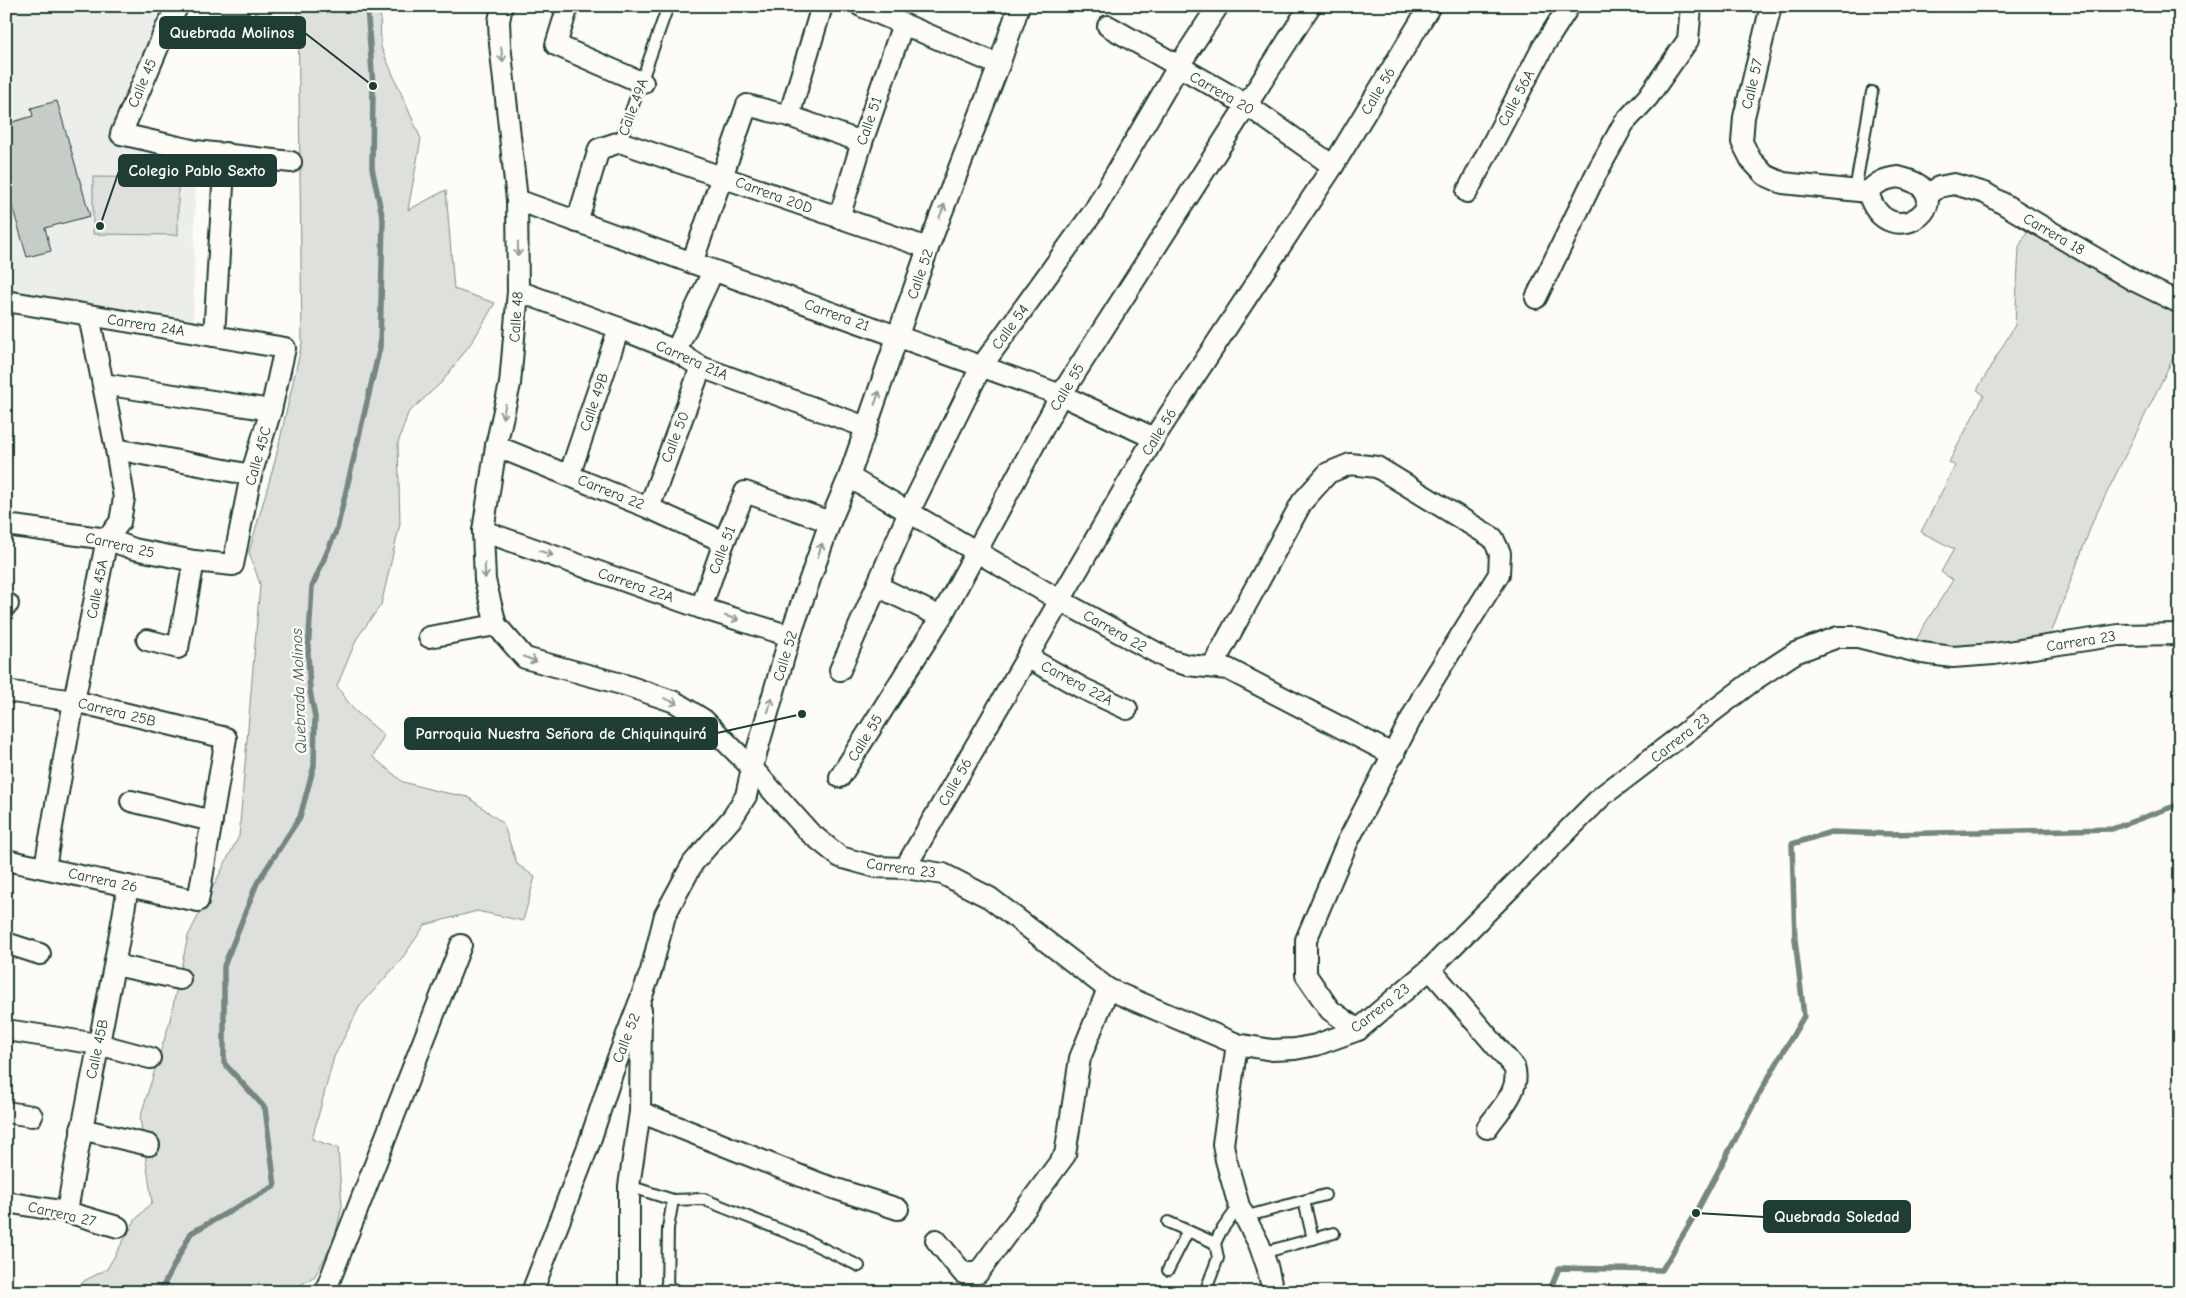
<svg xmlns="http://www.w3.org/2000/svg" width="2186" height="1298" font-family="'Comic Neue',sans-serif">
	<rect width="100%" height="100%" fill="#fdfcf7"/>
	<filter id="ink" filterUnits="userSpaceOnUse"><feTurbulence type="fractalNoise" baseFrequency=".02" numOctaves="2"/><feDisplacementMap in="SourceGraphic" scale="10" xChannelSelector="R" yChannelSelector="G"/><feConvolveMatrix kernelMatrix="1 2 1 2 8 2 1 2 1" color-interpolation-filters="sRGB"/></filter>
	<g filter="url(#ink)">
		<path fill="#eceee9" d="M6,6h140l21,20 -46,107 75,18 -3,181 -187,-31z"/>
		<g fill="#dde0db" stroke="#7e8e88">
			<path d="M298,6h82l1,41 40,92 -13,71 38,-20 8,99 41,14 -21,36 -32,43 -34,31 -10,30 2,81 -19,81 -24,33 -20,48 16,23 31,26 -11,22 30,25 34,9 31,6 35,26 14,41 18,13 -12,44 -46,-10 -52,14 -24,35 -41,46 -26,51 -22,82 26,9 4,58 -8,35 -19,35 -26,16h-215l10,-11 23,-12 29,-50 16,-17 -12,-84 29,-94 19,-88 51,-100 21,-252 -11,-32 26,-91 27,-118z"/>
			<path d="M93,177l85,1v57l-85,-1z"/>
			<path d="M2032,222l148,81v41l-87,177 -47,126 -135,3 12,-23 30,-47 -12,-8 13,-23 -33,-17 34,-66 -6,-4 35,-67 -7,-5 38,-65 4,-78z"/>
		</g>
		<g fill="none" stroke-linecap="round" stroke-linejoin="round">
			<g stroke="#75877f" stroke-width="5.5">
				<path d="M160,1292l31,-59 84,-47 -10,-78 -41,-45v-97l33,-83 43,-66 14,-51 1,-49 -5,-26 -2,-38 4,-66 25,-58 43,-182 3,-127 -11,-52 1,-82 -6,-80"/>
				<path d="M1549,1292l10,-24 103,2 34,-57 67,-126 41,-71 -9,-77 -3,-95 39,-12 59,2 222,-5 68,-25"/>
			</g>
		</g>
		<path fill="#c6cdc7" stroke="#1f3d34" d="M57,101l33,115 -45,12 6,23 -24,6 -21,-72v-61l27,-8 -2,-8z"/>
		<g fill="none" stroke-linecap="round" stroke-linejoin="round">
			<g stroke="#1f3d34" stroke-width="14">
				<g id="service">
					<path d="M620,142l48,-136"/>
					<path d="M1855,191l17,-99"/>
					<path d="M629,1186l44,14 30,-1 100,40 56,27"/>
					<path d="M1304,1201l9,38"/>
					<path d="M1244,1217l81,-22"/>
					<path d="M1168,1222l47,21 6,-12 18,-25"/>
					<path d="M1262,1253l72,-20"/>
					<path d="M1168,1270l20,-39"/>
					<path d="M666,1286l14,6"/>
					<path d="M667,1292l1,-64 5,-28"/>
					<path d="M1205,1292l13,-34 -3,-15"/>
				</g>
			</g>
			<g stroke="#1f3d34" stroke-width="24">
				<g id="minor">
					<path d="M178,6l-11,20 -46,108 75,17 95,11"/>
					<path d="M502,6l-3,15 1,23 17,156 1,91 -8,93 -14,62 -13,85 2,49 11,45 29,33 100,27 50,17 29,18 48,48 57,64 31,25 36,10 29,1 38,6 47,24 118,91 129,55 35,6 23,-1 21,-4 42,-15 72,-61 172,-173 152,-116 41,-27 43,-16h20l64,16 31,4 41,-3 125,-19 61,-1"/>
					<path d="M568,6l-12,39 87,38"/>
					<path d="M861,6l138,59"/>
					<path d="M1771,6l-27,111 -2,25 9,18 14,15 18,8 85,9"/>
					<path d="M1108,26l139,79 86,61"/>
					<path d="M789,116l33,-110"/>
					<path d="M1898,177c74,16 -10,85 -30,15 9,-10 16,-13 30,-15z"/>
					<path d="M1467,192l76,-145 26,-41"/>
					<path d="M1927,196l12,-9 15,-3 31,9 146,86 49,24"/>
					<path d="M517,200l544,195 93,43"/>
					<path d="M839,218l23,-76 41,-118"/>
					<path d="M577,222l22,-73 21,-7 308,106"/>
					<path d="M692,263l55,-158 42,11 73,26"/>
					<path d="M518,291l101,37 57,23 25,16 165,60"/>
					<path d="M1536,298l60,-124 28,-51 24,-26 40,-57 3,-34"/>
					<path d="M6,301l279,47 -14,62 -20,65 -18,90 -39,-4 -60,-12 -27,-10 -101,-14"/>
					<path d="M214,336l11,-183"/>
					<path d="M676,351l37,-80"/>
					<path d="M103,384l168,26"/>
					<path d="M496,446l153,62 75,34"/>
					<path d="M116,449l135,26"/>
					<path d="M569,476l50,-148"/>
					<path d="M849,477l212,124 109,59 17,5 41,4 166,86"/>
					<path d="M649,508l52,-141"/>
					<path d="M483,531l218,77 89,28"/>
					<path d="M877,586l64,31"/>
					<path d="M6,604h2"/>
					<path d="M701,608l23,-66 21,-50 85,30"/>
					<path d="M429,637l67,-12"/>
					<path d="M147,640l31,8 16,-87"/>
					<path d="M1027,657l55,31 45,21"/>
					<path d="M1212,667l90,-165 26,-29 22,-9 27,3 116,71 7,15 -1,21 -76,122 -76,147 -41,97v35l24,35 28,20"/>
					<path d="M840,670l69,-158 72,-145 113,-156 84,-144 40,-61"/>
					<path d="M6,691l68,10 152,37 -28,163 -192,-41"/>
					<path d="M840,777l101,-160 120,-222 249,-389"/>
					<path d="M131,801l81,20"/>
					<path d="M45,867l29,-166 33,-162 13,-17 4,-24 -8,-49 -27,-133"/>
					<path d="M905,868l249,-430 179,-272 97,-160"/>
					<path d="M6,943l34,11"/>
					<path d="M115,965l65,14"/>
					<path d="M1430,969l84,98c8,23 -15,43 -27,61"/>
					<path d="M6,1030l92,14 52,14"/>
					<path d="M1237,1044l-14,100 3,16 13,46 20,38 8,22 6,26"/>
					<path d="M6,1112l26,4"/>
					<path d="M640,1112l181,72 77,25"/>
					<path d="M81,1129l68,16"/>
					<path d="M6,1202l61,10 51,15"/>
					<path d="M67,1212c18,-110 44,-217 61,-326"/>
					<path d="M936,1240l27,33h15l87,-118 15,-97 28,-69"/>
					<path d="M325,1292l136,-347"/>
					<path d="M532,1292l57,-148 24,-73 28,-73 10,-27 14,-56 28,-52 40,-46 13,-21 6,-28 38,-132 40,-114 19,-45 79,-229 71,-183 20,-59"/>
					<path d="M629,1292v-106l11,-74 1,-102"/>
				</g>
			</g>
			<use href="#service" stroke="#fdfcf7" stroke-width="10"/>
			<use href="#minor" stroke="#fdfcf7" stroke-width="20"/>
		</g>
		<defs><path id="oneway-shaft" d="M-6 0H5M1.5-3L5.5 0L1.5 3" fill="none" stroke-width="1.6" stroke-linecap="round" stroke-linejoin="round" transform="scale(1.25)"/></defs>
		<g stroke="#8e9c96">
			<use href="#oneway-shaft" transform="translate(502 55) rotate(84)"/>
			<use href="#oneway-shaft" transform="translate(942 211) rotate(-69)"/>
			<use href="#oneway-shaft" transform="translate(518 249) rotate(89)"/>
			<use href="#oneway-shaft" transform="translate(877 398) rotate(-70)"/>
			<use href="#oneway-shaft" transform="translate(504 411) rotate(103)"/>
			<use href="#oneway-shaft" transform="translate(820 550) rotate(-71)"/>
			<use href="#oneway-shaft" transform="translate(546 553) rotate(19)"/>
			<use href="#oneway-shaft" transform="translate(485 571) rotate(88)"/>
			<use href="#oneway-shaft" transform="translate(732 618) rotate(17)"/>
			<use href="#oneway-shaft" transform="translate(530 659) rotate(21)"/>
			<use href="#oneway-shaft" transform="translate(671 701) rotate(23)"/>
			<use href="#oneway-shaft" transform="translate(770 705) rotate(-74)"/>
		</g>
	</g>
	<g text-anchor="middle" stroke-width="5" stroke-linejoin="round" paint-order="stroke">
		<g font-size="15" fill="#1f3d34" stroke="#fdfcf7">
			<text transform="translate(142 83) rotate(-67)" y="5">Calle 45</text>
			<text transform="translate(1752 84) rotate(-77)" y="5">Calle 57</text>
			<text transform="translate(1378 91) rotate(-59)" y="5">Calle 56</text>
			<text transform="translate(1222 93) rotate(30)" y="5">Carrera 20</text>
			<text transform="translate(1516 98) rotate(-62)" y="5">Calle 56A</text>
			<text transform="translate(633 107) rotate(-70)" y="5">Calle 49A</text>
			<text transform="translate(869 121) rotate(-71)" y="5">Calle 51</text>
			<text transform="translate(774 195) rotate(20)" y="5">Carrera 20D</text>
			<text transform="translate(2054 234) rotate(30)" y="5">Carrera 18</text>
			<text transform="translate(920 274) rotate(-71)" y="5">Calle 52</text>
			<text transform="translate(837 315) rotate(20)" y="5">Carrera 21</text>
			<text transform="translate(516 317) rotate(-86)" y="5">Calle 48</text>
			<text transform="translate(146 325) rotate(9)" y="5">Carrera 24A</text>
			<text transform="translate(1010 327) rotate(-54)" y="5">Calle 54</text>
			<text transform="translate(692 360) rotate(24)" y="5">Carrera 21A</text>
			<text transform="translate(1067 387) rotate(-59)" y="5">Calle 55</text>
			<text transform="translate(594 402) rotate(-71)" y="5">Calle 49B</text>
			<text transform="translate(1159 432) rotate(-58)" y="5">Calle 56</text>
			<text transform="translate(675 437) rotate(-69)" y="5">Calle 50</text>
			<text transform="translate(258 456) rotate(-74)" y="5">Calle 45C</text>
			<text transform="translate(611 492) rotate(22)" y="5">Carrera 22</text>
			<text transform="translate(120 545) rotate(13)" y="5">Carrera 25</text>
			<text transform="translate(722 550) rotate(-69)" y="5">Calle 51</text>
			<text transform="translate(636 585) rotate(19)" y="5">Carrera 22A</text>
			<text transform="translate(97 589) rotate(-79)" y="5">Calle 45A</text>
			<text transform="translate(1115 631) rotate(29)" y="5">Carrera 22</text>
			<text transform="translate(2081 641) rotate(-9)" y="5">Carrera 23</text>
			<text transform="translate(785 656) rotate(-73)" y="5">Calle 52</text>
			<text transform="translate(1077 683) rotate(28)" y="5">Carrera 22A</text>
			<text transform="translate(117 712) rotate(14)" y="5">Carrera 25B</text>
			<text transform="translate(865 738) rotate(-58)" y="5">Calle 55</text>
			<text transform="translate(1680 738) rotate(-38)" y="5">Carrera 23</text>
			<text transform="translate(955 782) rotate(-60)" y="5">Calle 56</text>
			<text transform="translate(901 868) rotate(8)" y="5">Carrera 23</text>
			<text transform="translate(103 880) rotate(12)" y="5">Carrera 26</text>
			<text transform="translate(1380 1008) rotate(-38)" y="5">Carrera 23</text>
			<text transform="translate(626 1038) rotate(-69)" y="5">Calle 52</text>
			<text transform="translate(97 1049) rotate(-78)" y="5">Calle 45B</text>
			<text transform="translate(62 1214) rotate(13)" y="5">Carrera 27</text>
		</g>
		<g font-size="16" font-style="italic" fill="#435c53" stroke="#fdfcf7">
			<text transform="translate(298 691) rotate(-92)" y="6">Quebrada Molinos</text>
		</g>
	</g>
	<path fill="none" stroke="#1f3d34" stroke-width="2" d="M373 86L305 33M100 226L119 171M802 714L717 733M1696 1213L1764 1217"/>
	<g fill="#1f3d34" stroke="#fdfcf7" stroke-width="2">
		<circle cx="373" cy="86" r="5"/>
		<circle cx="100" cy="226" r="5"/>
		<circle cx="802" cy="714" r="5"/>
		<circle cx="1696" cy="1213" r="5"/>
	</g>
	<g fill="#1f3d34" stroke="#1f3d34" stroke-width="2">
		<rect x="160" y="17" width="145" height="31" rx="5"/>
		<rect x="119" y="155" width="157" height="31" rx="5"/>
		<rect x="405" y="718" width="312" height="31" rx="5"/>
		<rect x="1764" y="1201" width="146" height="31" rx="5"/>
	</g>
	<g font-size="16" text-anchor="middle" font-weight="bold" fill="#fff">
		<text x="232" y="38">Quebrada Molinos</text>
		<text x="197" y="176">Colegio Pablo Sexto</text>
		<text x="561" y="739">Parroquia Nuestra Señora de Chiquinquirá</text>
		<text x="1837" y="1222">Quebrada Soledad</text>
	</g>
	<rect width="2186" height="1298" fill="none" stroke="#fdfcf7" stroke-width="25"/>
	<rect x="12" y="12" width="2161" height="1273" fill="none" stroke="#1f3d34" stroke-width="2" filter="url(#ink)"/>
</svg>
